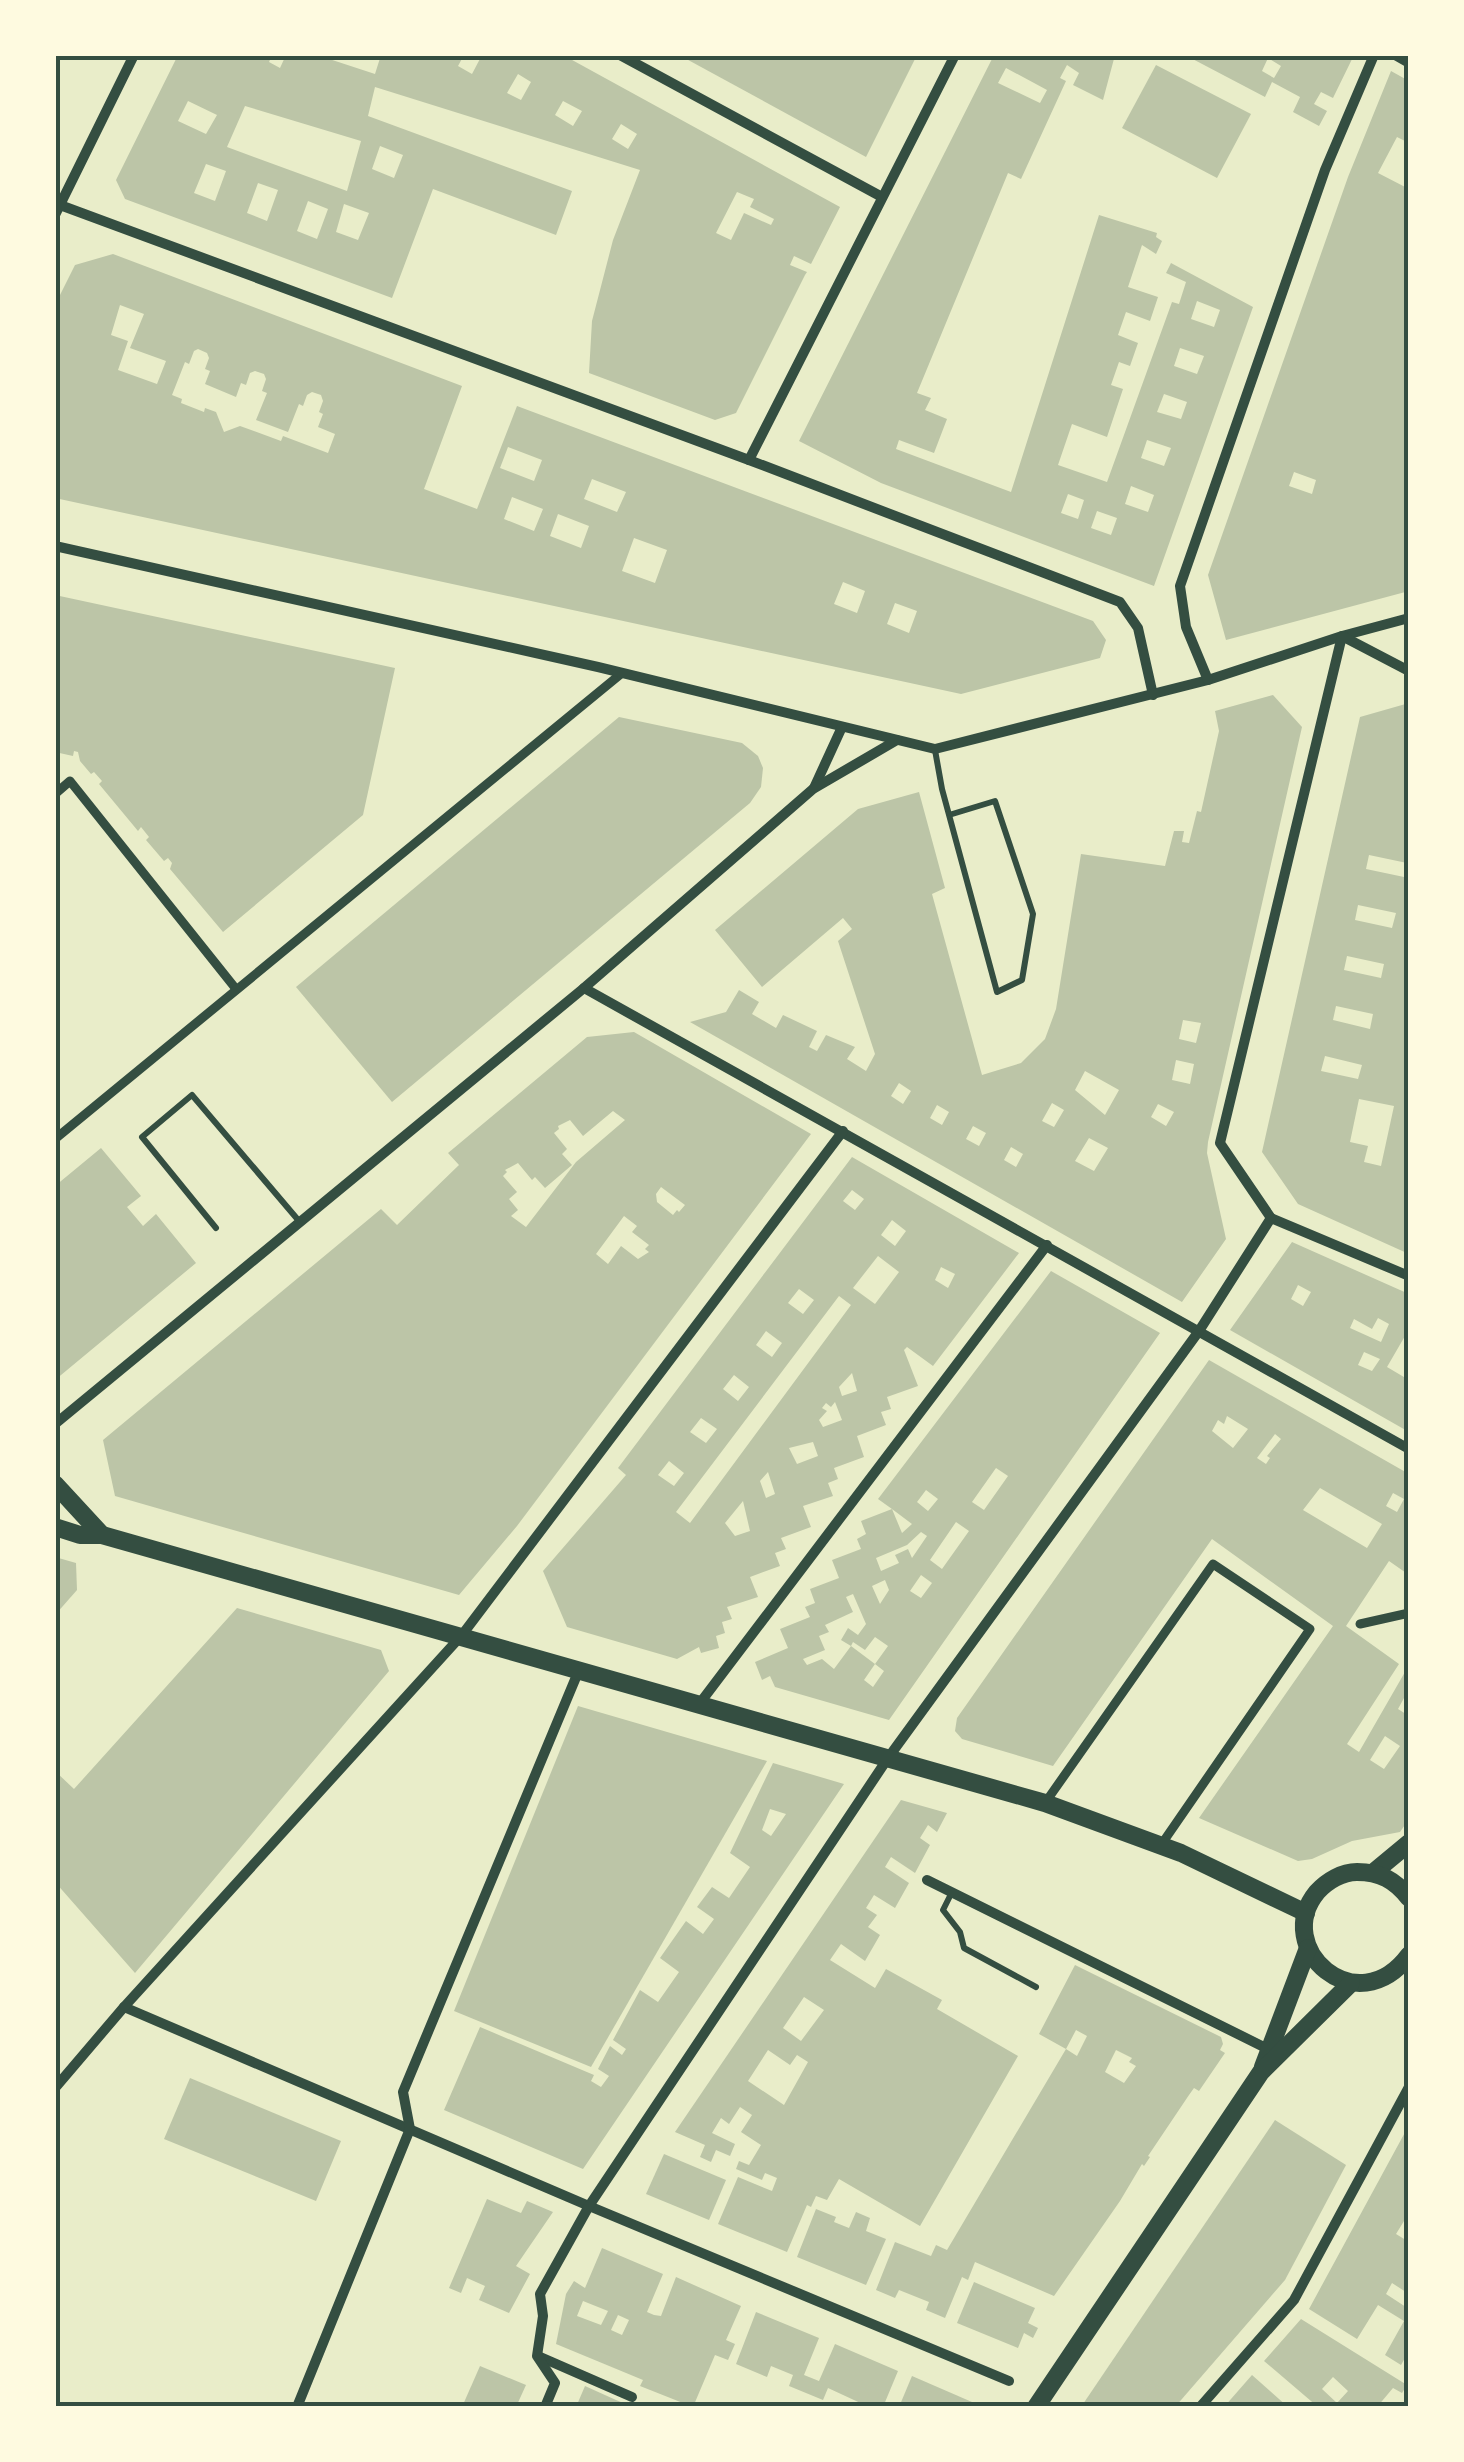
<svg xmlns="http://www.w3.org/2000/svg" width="1464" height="2462" font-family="Raleway,sans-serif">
	<rect width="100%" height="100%" fill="#e9edc9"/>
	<g fill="#bcc5a7" fill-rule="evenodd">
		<path d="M178,55h94l-3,7 11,6 6,-13h31l58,19 6,-19h31l5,3 2,-3h45l-6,11 14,8 10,-19h81l277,152 -29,57 -17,-8 -4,9 17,7 -2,3 -69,138 -21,7 -126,-47 3,-52 21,-81 27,-70 -265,-83 -7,29 204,75 -16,44 -123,-46 -41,109 -267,-99 -9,-19zM518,74l13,8 -10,18 -14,-7zM188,101l29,14 -11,19 -28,-13zM563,101l19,10 -9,15 -18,-11zM245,106l116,35 -14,50 -120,-44zM621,124l16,10 -9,15 -16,-10zM380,146l23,9 -9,23 -22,-9zM206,164l20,7 -11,30 -21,-8zM258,183l20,7 -11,31 -20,-8zM737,192l17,7 -4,8 24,12 -3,6 -27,-12 -13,27 -15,-7zM308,201l20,8 -11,30 -20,-8zM344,204l25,9 -11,27 -22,-8z"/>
		<path d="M679,55h238l-51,102z"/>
		<path d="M994,55h121l-12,45 -30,-15 6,-12 -12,-8 -7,13 6,3 -45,98 -13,-6 -91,220 14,5 -6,12 22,9 -13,34 -35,-13 -3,9 115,43 88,-277 58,18 -1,4 6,4 -6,13 -14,-9 -14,42 30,10 -8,24 -24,-9 -8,23 20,8 -8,23 -11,-4 -8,23 12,4 -16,48 -35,-13 -14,41 49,17 65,-180 7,2 7,-22 -20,-9 5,-10 82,44 -99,279 -273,-103 -82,-42zM1006,68l41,22 -7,13 -42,-20zM1197,301l23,9 -6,17 -23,-8zM1180,348l24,8 -7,18 -23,-8zM1164,394l23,8 -6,17 -24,-7zM1147,440l24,8 -7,18 -23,-8zM1131,486l23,9 -6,17 -23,-8zM1068,494l16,6 -6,19 -17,-6zM1097,511l20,7 -6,17 -20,-7z"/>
		<path d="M1185,55l37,1 132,-1 -21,43 -12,-6 -7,12 13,7 -8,15 -26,-14 7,-15 -28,-15 -7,15zM1268,58l13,8 -7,12 -12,-7z"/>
		<path d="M1156,65l95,49 -34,64 -95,-50z"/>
		<path d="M1391,71l18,10v62l-12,-6 -19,36 31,16v402l-183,49 -18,-65 140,-398zM1294,472l22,8 -4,14 -23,-8z"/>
		<path d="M113,254l349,132 -38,103 53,20 40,-103 576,215 13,19 -6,18 -139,36 -906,-196v-193l20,-40zM120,305l24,9 -14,34 36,13 -9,23 -39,-14 10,-29 -17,-6zM198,349l9,4 2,5 -4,11 5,2 -5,13 31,13 5,-14 5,2 4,-12 5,-2 9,3 2,5 -4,12 5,2 -11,27 32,12 11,-28 4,2 4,-11 5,-3 9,3 2,6 -4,11 4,2 -5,13 17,7 -7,19 -45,-17 -2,5 -41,-15 -16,6 -8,-20 -11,-4 -1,4 -23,-9 1,-4 -10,-4 13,-33 4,2 5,-13zM508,447l34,13 -8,21 -34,-13zM592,479l34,13 -9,20 -33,-13zM512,497l31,12 -9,22 -30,-12zM558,514l31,12 -8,22 -31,-12zM634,538l33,12 -12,33 -33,-12zM843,582l22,9 -8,22 -23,-9zM895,603l22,8 -8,22 -22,-9z"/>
		<path d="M55,595l340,73 -32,147 -140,117 -53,-63 2,-6 -4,-5 -4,3 -18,-21 3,-3 -8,-10 -3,4 -39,-47 3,-3 -8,-9 -3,2 -11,-13 -2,-9 -4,-1 -1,5 -18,-4z"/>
		<path d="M1273,695l29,32 -94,415 -1,11 19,86 -44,63 -492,-280 36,-10 13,-22 20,12 -7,12 24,14 7,-13 34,16 -8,16 8,4 9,-16 29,12 -8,12 19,12 9,-17 -37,-113 14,-12 -9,-11 -81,69 -47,-57 143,-121 61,-17 26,96 -13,6 50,181 39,-12 24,-24 11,-30 25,-155 84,12 9,-35h10l-2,11 7,1 8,-32 4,1 18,-81 -4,-20zM1183,1020l18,3 -5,20 -17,-4zM1176,1060l18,4 -4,20 -18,-4zM1085,1071l34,19 -14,25 -30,-25zM899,1083l12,8 -8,13 -12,-8zM1052,1103l12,7 -10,17 -12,-6zM1158,1104l16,8 -8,14 -15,-9zM937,1105l12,7 -7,13 -12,-7zM973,1126l13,7 -7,13 -13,-7zM1089,1138l19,10 -14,23 -19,-10zM1011,1147l12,7 -7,13 -12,-7z"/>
		<path d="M1409,703v551l-111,-50 -36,-52 98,-435zM1369,855l38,8 -3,14 -38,-8zM1358,905l38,8 -4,15 -37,-8zM1347,956l37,8 -3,14 -37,-8zM1336,1006l37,8 -3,15 -37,-9zM1325,1056l37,9 -4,14 -37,-8zM1359,1099l35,7 -13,60 -17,-4 4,-16 -18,-4z"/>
		<path d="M619,717l123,26 16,13 5,12 -2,19 -11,16 -358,299 -96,-115z"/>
		<path d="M634,1032l177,102 -294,392 -58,69 -344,-99 -12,-56 278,-231 16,16 62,-60 -11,-12 139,-116zM613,1111l12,9 -49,42 -50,65 -15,-11 7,-6 -9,-11 8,-7 -14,-16 4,-4 -2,-2 13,-7 14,17 3,-3 10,11 27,-23 -10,-11 5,-5 -13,-16 5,-4 -1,-3 12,-6 13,16zM661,1187l24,18 -6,7 -2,-2 -4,5 -16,-13 -1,-8zM624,1216l13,10 -5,6 17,13 -4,4 4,3 -11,7 -17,-13 -13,18 -12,-10z"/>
		<path d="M101,1148l40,48 -14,11 16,19 13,-12 40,49 -141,117v-194z"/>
		<path d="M852,1157l167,96 -86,113 -26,-19 -3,3 14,36 -31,11 4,12 -10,3 5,13 -29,11 7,21 -30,11 4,11 -10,4 5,13 -30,10 8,21 -30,11 5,11 -11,4 5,13 -30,11 8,20 -31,10 5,12 -10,3 3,11 -9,3 3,12 -18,5 -2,-6 -22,12 -110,-32 -24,-56 83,-96 -8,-7zM852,1190l12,9 -9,11 -12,-9zM892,1220l14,11 -11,15 -14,-11zM878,1256l21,16 -24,32 -22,-16zM941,1267l14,7 -7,14 -13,-8zM799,1289l15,11 -11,14 -15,-11zM839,1296l12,9 -161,218 -14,-11zM766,1331l16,12 -10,14 -16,-12zM852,1373l5,18 -15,5 -3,-9zM734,1375l15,12 -11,14 -15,-12zM835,1402l7,18 -19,7 -4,-7 8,-9 -5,-3 4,-5 5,4zM701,1418l16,11 -11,14 -16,-11zM813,1442l5,14 -21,8 -8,-16zM669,1461l15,12 -10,13 -16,-11zM768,1472l7,22 -9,4 -6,-17zM743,1501l7,30 -15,5 -10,-13z"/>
		<path d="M1292,1242l117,52v43l-4,-1 -18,31 22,13v52l-179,-102zM1298,1285l13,7 -8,14 -12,-7zM1378,1318l11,6 -8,18 -31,-14 4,-9 18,10zM1364,1352l16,7 -8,12 -14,-6z"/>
		<path d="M1051,1271l109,62 -271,387 -114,-33 -5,-11 -8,4 -7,-18 33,-14 -8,-19 30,-12 -5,-10 10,-4 -5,-14 29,-11 -7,-18 29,-11 -4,-10 9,-5 -5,-13 31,-12 -14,-10zM996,1468l12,8 -24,34 -12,-8zM926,1490l12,9 -10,12 -11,-9zM892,1509l20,15 -10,9zM956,1522l13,9 -27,38 -12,-9zM921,1532l6,4 -15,22 -4,-9 -13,6 4,8 -18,8 -5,-13 31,-13zM921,1575l11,8 -11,15 -11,-7zM885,1580l4,10 -9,14 -8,-18zM853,1594l13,30 -8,11 -10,-7 -7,12 10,6 2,-4 12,8 10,-13 13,9 -13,18 9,7 -11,16 -9,-7 11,-16 -24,-18 -17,23 -12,-10 -15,6 -4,-6 22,-9 -6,-14 10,-4 -4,-7 28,-13 -7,-15z"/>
		<path d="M1209,1360l200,114v101l-20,-14 -43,65 53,38 -52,80 12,8 50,-87v36l-5,-3 -6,11 11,7v103l-9,13 -48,9 -40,18 -14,2 -99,-43 134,-192 -121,-87 -159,227 -91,-27 -7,-8 2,-13zM1227,1416l21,13 -15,19 -21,-17 6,-11 6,4zM1275,1434l6,5 -14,17 3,2 -4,6 -9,-6zM1320,1488l62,36 -15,24 -64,-38zM1393,1493l11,6 -7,13 -11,-6zM1385,1736l15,10 -16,23 -14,-9z"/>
		<path d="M55,1557l21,6 1,27 -22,25z"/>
		<path d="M237,1608l144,42 8,21 -254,302 -80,-91v-111l19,18z"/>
		<path d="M578,1706l189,55 -176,306 -137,-56z"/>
		<path d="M773,1763l71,21 -261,385 -139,-59 36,-83 114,48 -3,6 10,6 8,-11 -11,-7 12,-23 12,9 4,-6 -13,-9 27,-50 18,12 21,-30 -19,-14 7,-10 19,-27 17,13 11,-15 -17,-12 15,-20 17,11 21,-31 -20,-14zM770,1809l16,5 -15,22 -9,-6z"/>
		<path d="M901,1800l46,13 -10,19 -9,-7 -8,13 10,7 -15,28 -24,-16 -6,10 24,16 -14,25 -21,-13 -8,13 11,7 -9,12 12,8 -15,26 -24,-17 -11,16 45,28 11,-19 56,31 -5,9 81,47 -98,170 -81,-47 -12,21 -11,-4 -5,11 -4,-2 -20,47 -69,-28 20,-47 34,14 5,-13 -12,-5 -3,7 -26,-11 3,-8 10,4 12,-20 -20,-13 11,-17 -12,-8 -11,17 -8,-6 -9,15 23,11 -5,12 -14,-6 -5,12 -11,-5 5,-12 -30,-13zM804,1997l20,13 -23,31 -18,-13zM768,2050l22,15 7,-10 11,7 -24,43 -36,-24z"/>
		<path d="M1075,1965l146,72 2,7 -3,6 5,3 -26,38 -5,-3 -5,7 -41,61 2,1 -6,9 -2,-2 -22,37 -66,95 -79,-34 -7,18 -6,-3 -17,41 -19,-8 3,-8 -30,-12 -4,8 -19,-8 19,-48 36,14 5,-11 11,5 119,-201 11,7 10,-20 -11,-6 -10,19 -27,-15zM1116,2050l16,8 -3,4 7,4 -12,17 -19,-11z"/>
		<path d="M190,2078l151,63 -25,60 -152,-62z"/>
		<path d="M1275,2120l71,45 -61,115 -110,127h-94z"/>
		<path d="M1409,2125v99l-5,-3 -8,13 13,8v52l-17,-11 -6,11 23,15v42l-8,14 -16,-10 19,-34 -26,-16 -21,34 -48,-30z"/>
		<path d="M664,2154l62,26 -17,40 -63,-26z"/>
		<path d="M487,2199l34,14 6,-12 26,11 -37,54 14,8 -21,39 -30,-13 6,-14 -18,-8 -6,15 -12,-5z"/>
		<path d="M816,2209l20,8 -2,5 15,6 7,-16 14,6 -4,13 20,8 -20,46 -69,-28z"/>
		<path d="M602,2248l61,26 -16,38 7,3 7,1 15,-39 65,29 -15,34 9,4 -7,16 -13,-5 -22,52 -53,-21 3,-6 -87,-36 10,-50 8,-13 11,7zM583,2301l25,10 -7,14 -24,-9zM618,2315l11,5 -7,15 -11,-5z"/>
		<path d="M974,2282l61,26 -7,15 10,5 -5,10 -9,-5 -6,15 -61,-25z"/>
		<path d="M756,2312l63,26 -15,37 15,6 16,-37 63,27 -15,36h-14l-41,-19 -5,12 -34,-14 4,-11 -22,-9 -4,11 -31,-13z"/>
		<path d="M1301,2319l106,66 -5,8 -9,-5 -16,19h-59l-54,-46zM1333,2377l15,14 -11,12 -15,-14z"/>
		<path d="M480,2366l46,19 -10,22h-54z"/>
		<path d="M1252,2375l36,32h-64z"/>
		<path d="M912,2376l60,26 -2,5h-71z"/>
		<path d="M585,2386l31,14 17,7h-57z"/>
	</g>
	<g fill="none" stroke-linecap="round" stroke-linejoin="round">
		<g stroke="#344e41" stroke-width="6">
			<path d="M935,750l7,39 55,203 25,-12 11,-66 -38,-113 -46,14"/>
			<path d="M216,1228l-74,-91 50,-42 107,126"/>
			<path d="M952,1892l-9,18 17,22 4,16 72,39"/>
		</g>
		<g stroke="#344e41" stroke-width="9">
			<path d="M55,794l15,-13 166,208"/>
			<path d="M55,1139l567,-466"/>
			<path d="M1360,1624l49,-11"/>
			<path d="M1045,1803l168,-239 97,65 -149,216"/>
		</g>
		<g stroke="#344e41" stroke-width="10">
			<path d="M620,55l262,142"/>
			<path d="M1395,55l14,8"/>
			<path d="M60,205l689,255 371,142 18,26 15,67"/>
			<path d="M55,215l79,-160"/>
			<path d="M749,460l206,-405"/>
			<path d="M55,546l543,121 337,82 273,-69 134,-44 67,-18"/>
			<path d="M1208,680l-22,-53 -6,-41 145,-416 49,-115"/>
			<path d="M814,788l28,-61"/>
			<path d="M584,988l825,461"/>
			<path d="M1271,1218l138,58"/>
			<path d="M55,1424l529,-436 229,-199 84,-49"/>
			<path d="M700,1703l347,-458"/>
			<path d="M927,1880l343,170"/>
			<path d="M124,2007l465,199 420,175"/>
			<path d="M55,2088l69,-81 338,-372 381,-504"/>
			<path d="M538,2356l94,41"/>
			<path d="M297,2407l113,-278 -7,-37 176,-422"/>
			<path d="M545,2407l10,-24 -18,-27 6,-40 -3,-22 49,-88 299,-448 311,-427 72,-113 -51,-75 122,-507 67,35"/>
			<path d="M1200,2407l94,-107 115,-213"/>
		</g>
		<g stroke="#344e41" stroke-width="18">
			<path d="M55,1484l47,51"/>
			<path d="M55,1527l25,8h22l943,268 136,50 125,60"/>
			<path d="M1374,1872l35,-29"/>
			<path d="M1409,1898c-14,-18 -29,-26 -52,-26 -15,0 -30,9 -40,20 -46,56 40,133 92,63"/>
			<path d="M1263,2067l45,-119"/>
			<path d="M1036,2407l225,-335 90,-89"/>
		</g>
	</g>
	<rect width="1464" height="2462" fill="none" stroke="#fefae0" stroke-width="115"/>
	<rect x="58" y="58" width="1348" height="2346" fill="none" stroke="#344e41" stroke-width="4"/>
</svg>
